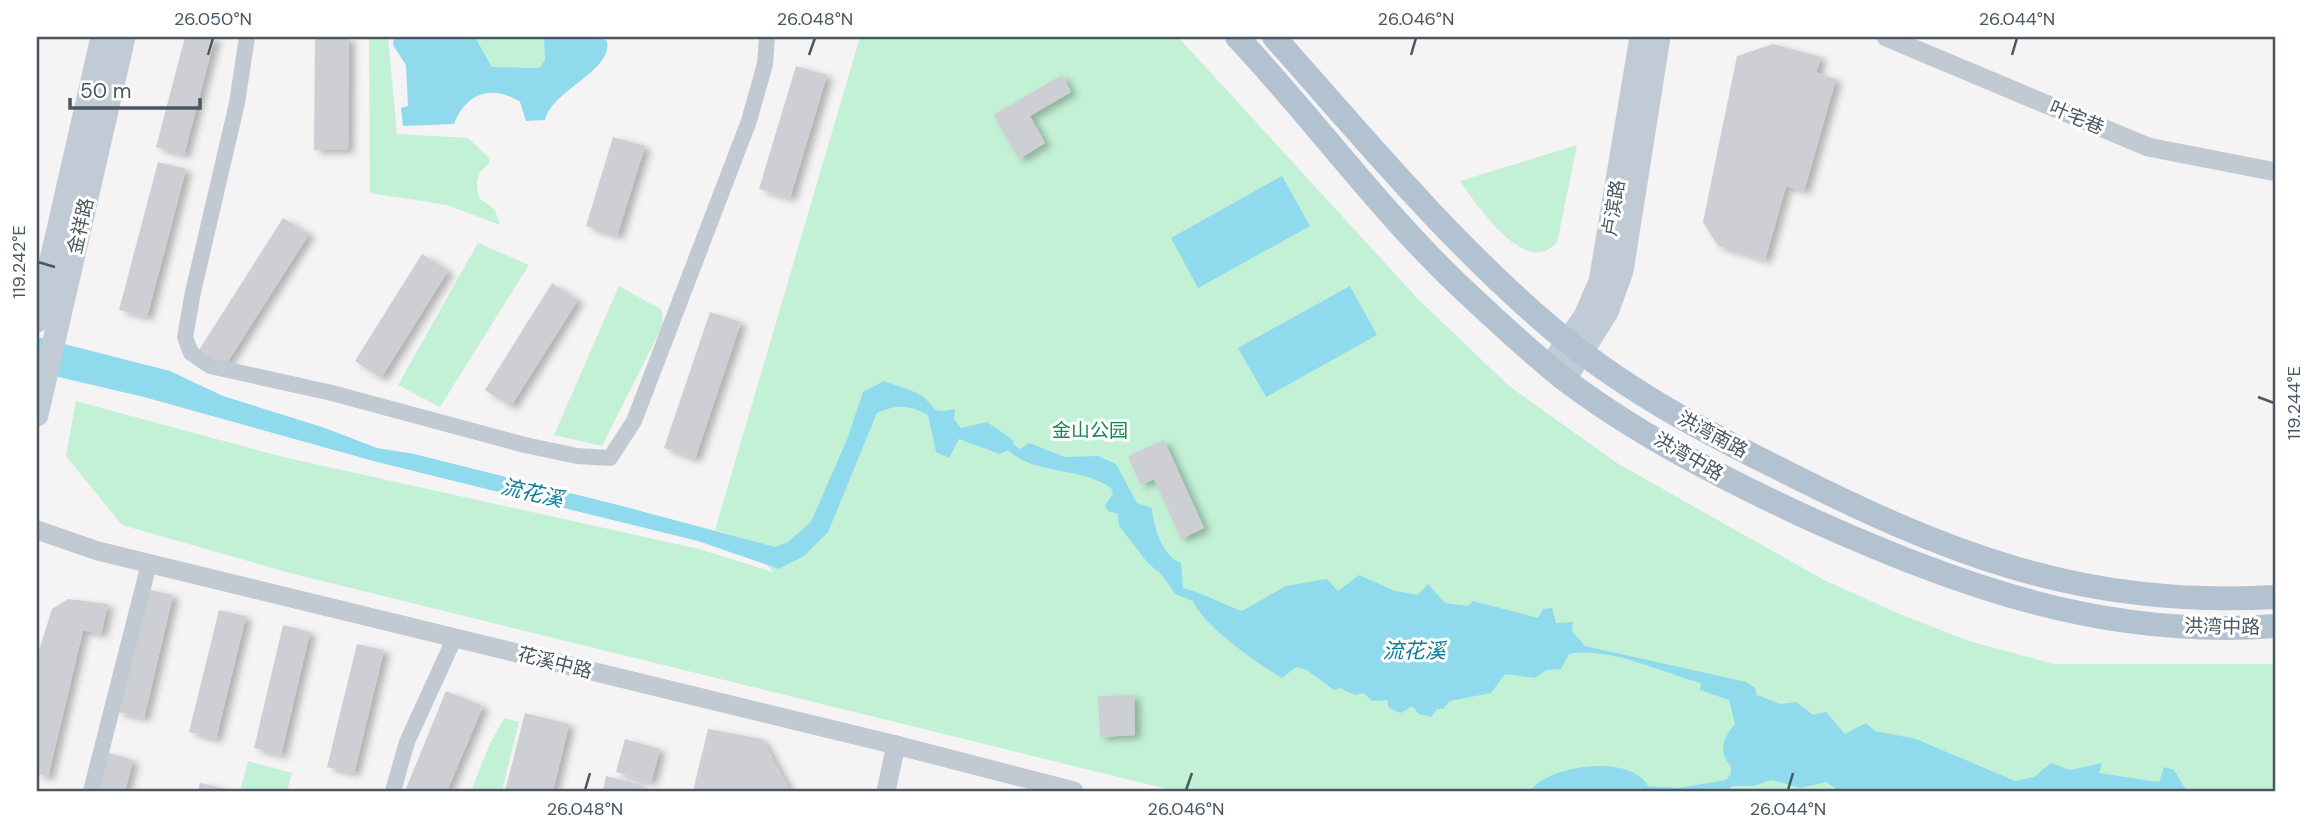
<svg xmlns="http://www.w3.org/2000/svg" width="2313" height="828" font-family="'DM Sans','Noto Sans SC',sans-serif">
	<defs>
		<filter id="shadow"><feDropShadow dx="6" dy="3.5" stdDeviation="3.5" flood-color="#0004"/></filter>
	</defs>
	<rect width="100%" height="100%" fill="#f5f3f3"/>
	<g fill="#c3f1d5">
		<path d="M369,37h19l9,97 71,4 21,20v6c-14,9 -13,19 -10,34l16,12 5,15 -53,-20 -77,-12z"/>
		<path d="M475,37h66l3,2 1,21 -6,8 -47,-1z"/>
		<path d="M860,37h318l240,262 91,87 108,77 90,51 117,66 73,33 72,28 85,23h222v127h-1101l-885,-218 -168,-48 -56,-69 10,-55 207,56 416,92 74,23 -26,-32 -32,-10z"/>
		<path d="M1577,145l-20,98c-4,3 -10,8 -15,9 -30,6 -67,-50 -82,-71z"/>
		<path d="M478,243l51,22 -89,142 -42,-22z"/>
		<path d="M619,286l43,24 1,15 -61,121 -48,-11z"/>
		<path d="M504,718l15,4 -17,69h-31l18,-45z"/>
		<path d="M248,761l44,12 -5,18h-47z"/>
	</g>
	<g fill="#90daee">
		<path d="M394,37h81l17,30 47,1 6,-8 -1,-21 -3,-2h58l8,4c6,30 -54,48 -62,79l-19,1 -6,-19c-28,-18 -54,-9 -66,22l-51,2 -2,-18 7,-2 -2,-41 -13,-20z"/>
		<path d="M1282,176l28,50 -112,62 -27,-50z"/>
		<path d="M1350,286l27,49 -111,62 -28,-49z"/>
		<path d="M37,337l133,34 53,25 102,32 52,20 37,6 208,52 153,41 13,-5 23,-20 37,-85 15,-45 21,-11c11,5 28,8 38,15 16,13 8,18 33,13l-1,10 7,9 26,-6 26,18v4l7,5 9,-6 36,14 33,-1 18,8 21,39 15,5c1,18 11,49 29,55l2,25c21,5 38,16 59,23l44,-25 41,-7 11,12 21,-16 36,16 23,4 10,-11 17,19 23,3 5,-5 65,17 5,-9 9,-1 4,15 17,-1 -1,9 13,15 161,36 9,6 2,7 24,9 15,-2 17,13 13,-3 19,22 21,-11 9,8 41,8 99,42 19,-4 17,-14 19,7 32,-7 -3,10 60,9 5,-15 10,3 13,21h-347l-14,-9 -25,6 -30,-8 -17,6h-21l-7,5h-196c20,-27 101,-37 118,-5l30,2 48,-8 5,-6v-8c-14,-14 -8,-28 4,-42l-6,-24 -29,-10 1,-7c-38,-10 -93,-37 -132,-29l-8,15 -15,1 -11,8 -30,-4 -14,19 -41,8 -7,8h-6l-6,8 -12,-3 -7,-8 -11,7 -12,-5 -2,-8 -15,1 -8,-8 -9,2 -15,-7 -6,2 -27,-20 -11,-3 -14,11c-24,-14 -79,-52 -89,-77l-18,-7 -12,-18 -15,-13 -29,-37 -1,-12 -10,-3 -3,-6 8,-11 -2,-6c-30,-22 -75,-12 -103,-38l-8,4 -41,-15 -10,19 -13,-6 -8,-37c-19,-10 -31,-11 -51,-2l-49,119 -24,24 -25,13 -81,-28 -321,-79 -233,-65 -107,-25z"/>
	</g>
	<g fill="#cdcfd5" filter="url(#shadow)">
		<path d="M185,37h30l-31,118 -28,-8z"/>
		<path d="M315,37h34l-1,113h-34z"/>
		<path d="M1773,44l48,13 -5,16 20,6 -32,112 -18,-5 -21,74 -47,-14 -15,-24 34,-166z"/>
		<path d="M796,66l31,9 -37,123 -31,-9z"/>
		<path d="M1062,75l9,17 -41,24 15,27 -26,16 -26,-44z"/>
		<path d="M613,137l32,9 -28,90 -31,-10z"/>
		<path d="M158,162l28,7 -39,148 -28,-7z"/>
		<path d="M283,218l26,16 -84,132 -26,-16z"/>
		<path d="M422,254l26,17 -67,107 -26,-17z"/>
		<path d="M552,283l26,17 -67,106 -26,-16z"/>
		<path d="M710,312l31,10 -46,137 -31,-11z"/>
		<path d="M1164,440l40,88 -23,11 -27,-60 -13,6 -13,-29z"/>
		<path d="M146,589l27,6 -29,123 -27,-6z"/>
		<path d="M68,599l40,5 -7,30 -18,-4 -35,147 -11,-3v-117l15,-48z"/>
		<path d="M219,610l27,6 -30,123 -27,-7z"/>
		<path d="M283,625l27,7 -29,123 -27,-7z"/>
		<path d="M357,644l27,6 -30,123 -27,-6z"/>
		<path d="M446,691l37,15 -36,85h-42z"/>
		<path d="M1134,695l1,40 -35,2 -2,-41z"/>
		<path d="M525,713l44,11 -16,67h-48z"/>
		<path d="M708,729l54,10 28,52h-97z"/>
		<path d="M625,739l35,10 -9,33 -35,-10z"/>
		<path d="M106,752l27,8 -8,31h-30z"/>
		<path d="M606,776l35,9 -1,6h-37z"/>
		<path d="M200,783l31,7v1h-33z"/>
	</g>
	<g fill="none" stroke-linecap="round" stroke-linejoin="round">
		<g stroke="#c1cad2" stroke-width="16">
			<path d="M247,37l-10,66 -44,189 -8,45 6,16 19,13 122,27 193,52 52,11 33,2 24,-37 115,-300 16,-57 2,-27"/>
			<path d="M91,791l58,-227"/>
			<path d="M393,791l14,-49 48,-105"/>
		</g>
		<g stroke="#c1cad2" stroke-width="19">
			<path d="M1886,37l262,110 128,25"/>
			<path d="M37,530l61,21 798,194 178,46"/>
			<path d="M886,791l10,-46"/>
		</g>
		<g stroke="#c1cbd6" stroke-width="23">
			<path d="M37,321l65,-284"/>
			<path d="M1550,366l35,-50 15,-34 41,-245"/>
			<path d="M1565,379l42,-67 15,-41 37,-234"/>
			<path d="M37,415l87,-378"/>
		</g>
		<g stroke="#b3c2d1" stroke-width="24">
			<path d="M1237,37c78,83 145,177 229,255 32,30 64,60 98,87 74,56 160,100 244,139 154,69 296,121 468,108"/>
			<path d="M1274,37c89,100 174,203 276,290 68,58 145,100 224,139 171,87 306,142 502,131"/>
		</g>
	</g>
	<path fill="none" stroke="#4a5661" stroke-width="2.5" d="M208,55l5,-17M809,55l6,-17M1411,55l5,-17M2012,55l5,-17M38,262l17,5M2258,397l16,6M585,790l5,-17M1186,790l6,-17M1788,790l5,-17"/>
	<g text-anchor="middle" stroke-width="6" stroke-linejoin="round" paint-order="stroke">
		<g font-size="19" fill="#4a5661" stroke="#fff">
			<text transform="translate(2077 117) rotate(23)" y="7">叶宅巷</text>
			<text transform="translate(1613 208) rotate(-81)" y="7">卢滨路</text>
			<text transform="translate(80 226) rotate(-77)" y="7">金祥路</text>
			<text transform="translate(1713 434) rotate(28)" y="7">洪湾南路</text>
			<text transform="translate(1689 456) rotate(30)" y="7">洪湾中路</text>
			<text transform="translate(2222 626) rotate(1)" y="7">洪湾中路</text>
			<text transform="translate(555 662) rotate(14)" y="7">花溪中路</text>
		</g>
		<g font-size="19" fill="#17864f" stroke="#fff">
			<text x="1090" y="437">金山公园</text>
		</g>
		<g font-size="21" font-style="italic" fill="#0c7c9b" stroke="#fff">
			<text transform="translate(532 493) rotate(13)" y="7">流花溪</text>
			<text x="1414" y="658">流花溪</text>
		</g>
	</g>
	<rect width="2313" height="828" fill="none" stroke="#ffffff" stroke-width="77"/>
	<path d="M70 98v10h130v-10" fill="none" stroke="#4a5661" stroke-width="3.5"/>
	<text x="80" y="98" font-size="21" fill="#4a5661" stroke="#ffffff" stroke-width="5" paint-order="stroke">50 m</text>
	<rect x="38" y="38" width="2236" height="752" fill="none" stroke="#4a5661" stroke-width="2.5"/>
	<g font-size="18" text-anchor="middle" fill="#4a5661">
		<text x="213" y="25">26.050°N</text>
		<text x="815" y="25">26.048°N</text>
		<text x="1416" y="25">26.046°N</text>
		<text x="2017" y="25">26.044°N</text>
		<text transform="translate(19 262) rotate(-90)" y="6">119.242°E</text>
		<text transform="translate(2294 403) rotate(-90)" y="6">119.244°E</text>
		<text x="585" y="815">26.048°N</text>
		<text x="1186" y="815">26.046°N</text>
		<text x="1788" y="815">26.044°N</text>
	</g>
</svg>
